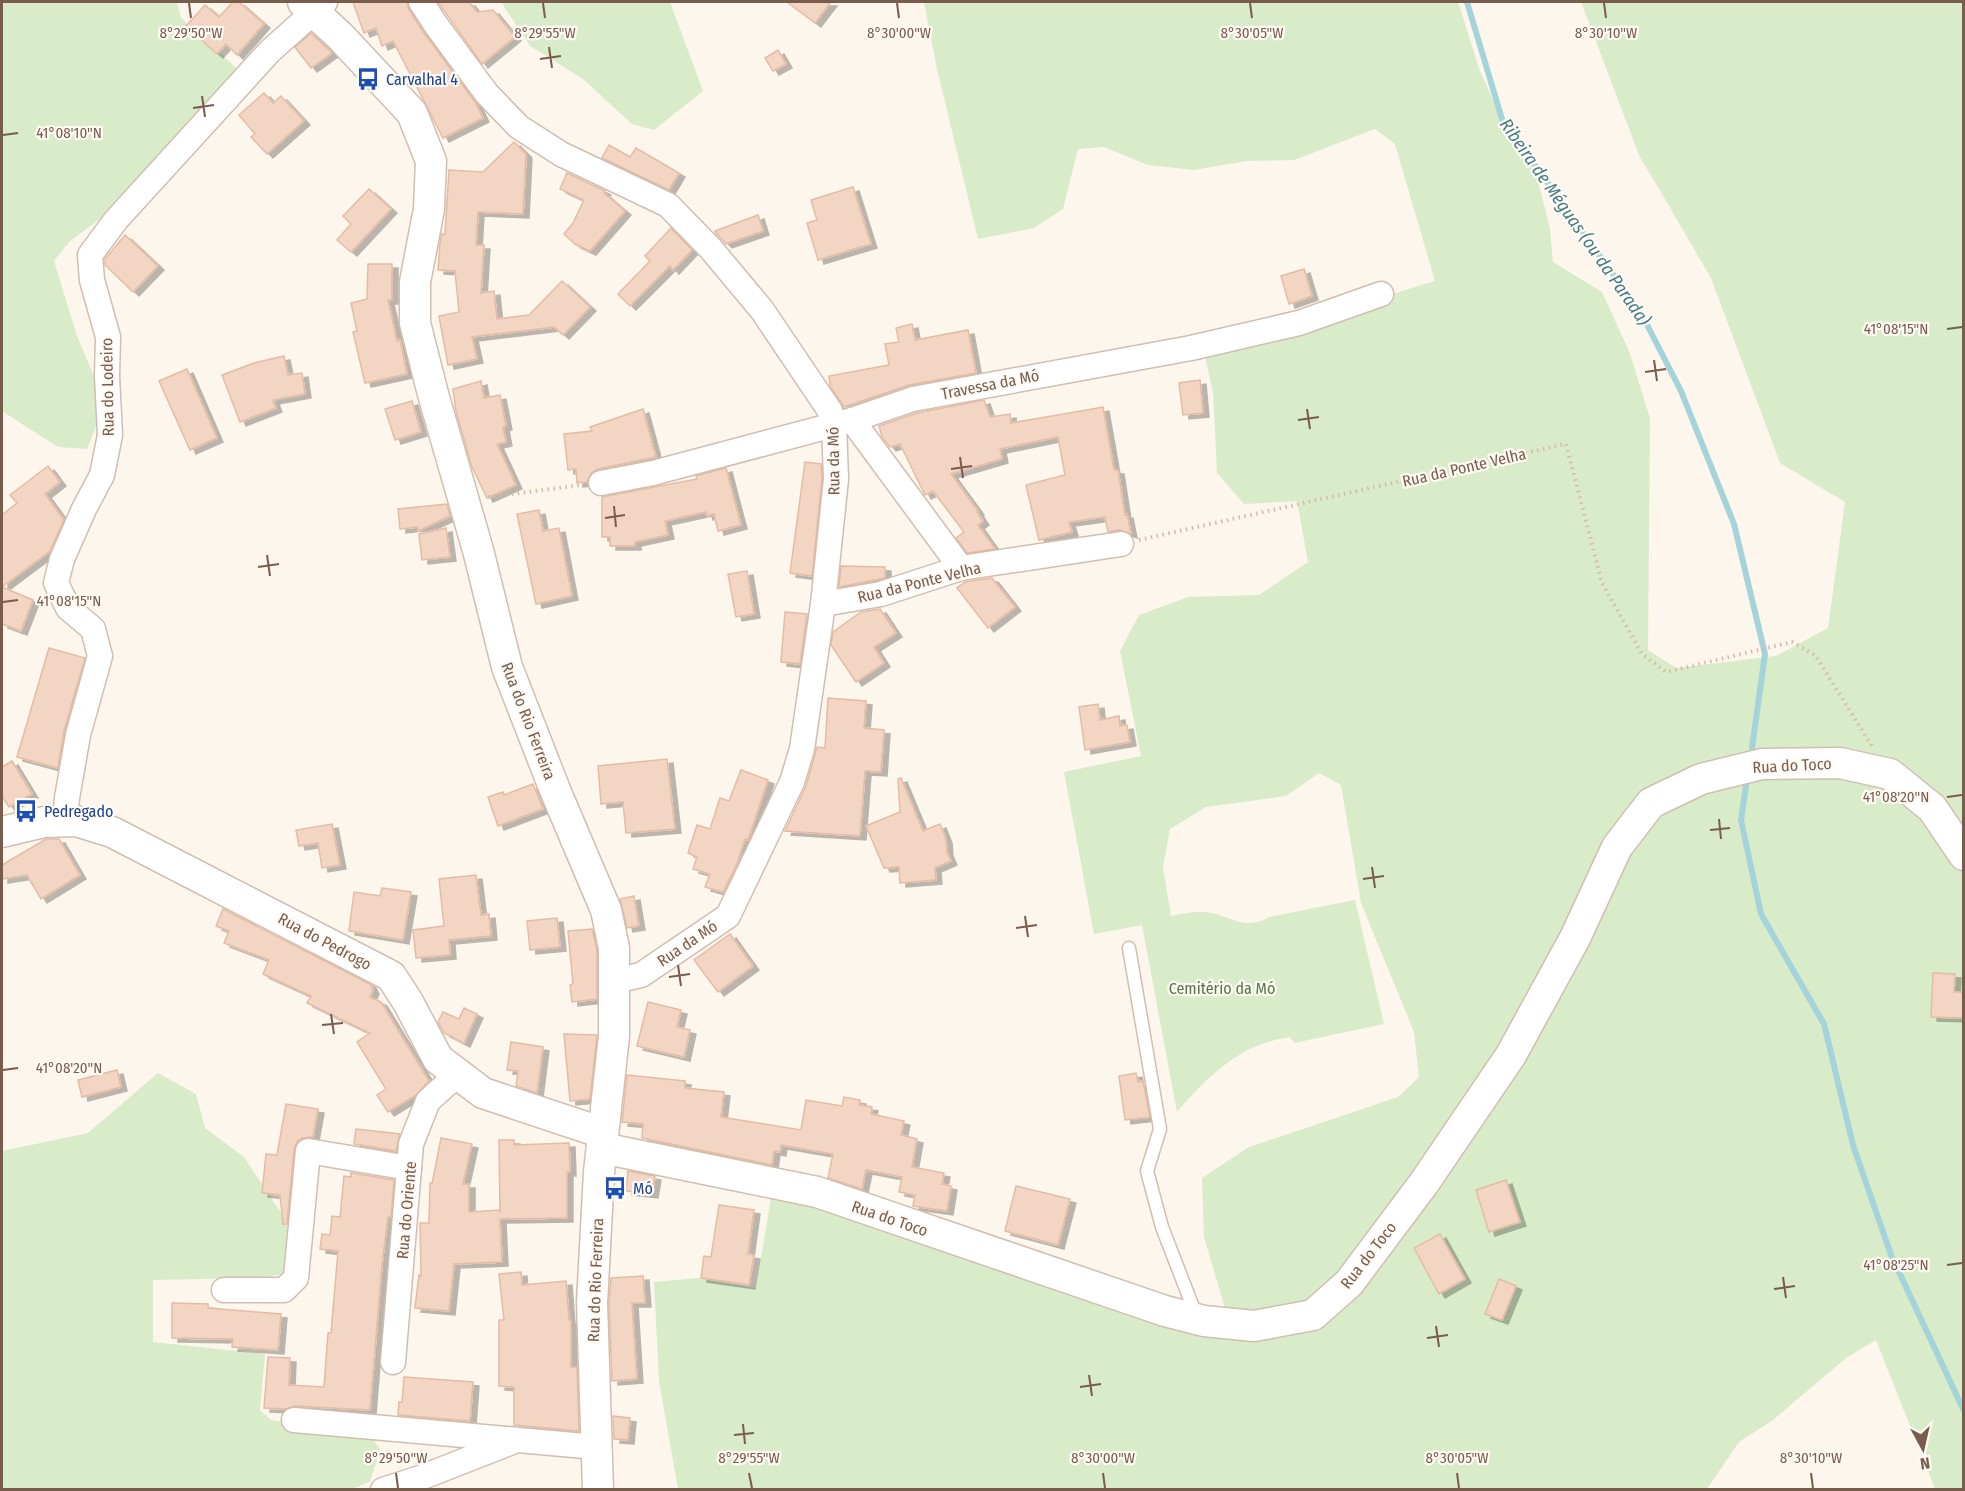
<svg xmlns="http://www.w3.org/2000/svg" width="1965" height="1491" font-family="'Fira Sans Condensed',sans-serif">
	<defs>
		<filter id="shadow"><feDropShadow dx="6" dy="4" stdDeviation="0" flood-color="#0004"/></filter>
	</defs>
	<rect width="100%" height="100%" fill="#fdf6ec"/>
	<g fill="#d8ecc9">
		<path d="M2,2h175l4,16 61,55 -51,47 -34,44 -48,48 -40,30 -15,19 23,75 19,45 1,43 -10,25 -29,-2 -56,-36z"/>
		<path d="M501,2h169l33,89 -49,39 -22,-6 -49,-45 -53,-33z"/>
		<path d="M924,2h534l22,69 25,56 31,46 14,56 3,33 49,30 27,59 21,67 -2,232 28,18 100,-12 52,-28 17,-126 -65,-39 -69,-185 -72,-123 -58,-153h382v1487h-28l-59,-149 -30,18 -73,62 -34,22 -32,47h-1029l-19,-108 -5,-99 44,-4 58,10 15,-90 46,7 352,121 41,11 15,-29 -21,-71 -2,-59 47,-31 149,-50 21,-20 -5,-45 -53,-129 -20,-118 -22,-12 -33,23 -80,11 -36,22 -7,38 8,49c11,-2 23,-5 34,-4 23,2 38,20 64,5l86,-17 29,124 -90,19 -4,-6c-9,2 -19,3 -28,7 -34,12 -62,41 -85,68l-35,-187 -48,9 -30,-162 77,-16 -21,-105 19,-36 49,-18 71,-2 49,-33 -11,-61 -53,3 -27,-31 -4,-81 -10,-44 42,-2 56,-11 38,-25 96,-29 -40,-137 -20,-15 -81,31 -47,1 -53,9 -46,-5 -44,-18 -26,2 -15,60 -29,19 -56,11 -41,-170z"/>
		<path d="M158,1073l38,21 9,34 39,29 39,59 13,35 -10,23 -29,4 -104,2v62l112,12 -5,56 11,10 100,16 9,14 -10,32 -21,8h-347v-339l86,-18z"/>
	</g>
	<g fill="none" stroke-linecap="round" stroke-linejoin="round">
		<g stroke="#a5d3da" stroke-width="6">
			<path d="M1467,2l35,117 140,196 39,76 53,133 31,130 -13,94"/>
			<path d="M1746,786l-5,34 20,94 63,110 29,121 38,110 73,156"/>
		</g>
	</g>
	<g fill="#f3d5c3" stroke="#e6bba3" stroke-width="1.5" filter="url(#shadow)">
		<path d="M233,2h6l25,22 -27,31 -11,-11 -9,10 -31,-28 19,-21 14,12z"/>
		<path d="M353,2h54l2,8 15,23 51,69 8,16 -40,20 -50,-97 -11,5 -6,-18 -12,5z"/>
		<path d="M438,2h31l8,10 16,-2 22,27 -33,27z"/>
		<path d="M787,2h44l-16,21z"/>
		<path d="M311,33l21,20 -21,15 -16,-21z"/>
		<path d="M778,50l8,14 -13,7 -8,-13z"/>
		<path d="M264,93l9,10 8,-7 23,25 -37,33 -16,-17 4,-3 -16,-19z"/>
		<path d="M514,142l12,12 -3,60 -45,-2 -2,33h8l-3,48 13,-2 3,28 32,-4 33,-34 28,26 -27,28 -9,-8 -82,10 5,22 -29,6 -9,-49 20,-4 -4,-41 -17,-1 2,-27 2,-9h3l4,-64 34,2z"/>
		<path d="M609,145l21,12 6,-9 43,25 -10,17 -67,-32z"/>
		<path d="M567,173l38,18 -1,2 21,18 -35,40 -15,-7 -11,-10 9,-11 11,-23 -24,-11z"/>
		<path d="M853,187l18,57 -53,16 -11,-37 10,-3 -6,-20z"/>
		<path d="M369,189l22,20 -40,43 -14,-12 14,-16 -8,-8z"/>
		<path d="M758,215l5,16 -37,13 -10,-11 -1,-2z"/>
		<path d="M671,228l21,22 -19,20 -3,-4 -40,40 -12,-12 32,-33 -5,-5z"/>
		<path d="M125,235l33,31 -25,26 -28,-27v-6z"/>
		<path d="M368,264h24v36h-4l9,41 3,-1 7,34 -42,9 -12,-51 4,-1 -6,-28 16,-4z"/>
		<path d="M1304,269l8,27 -23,8 -8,-28z"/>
		<path d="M912,324l3,16 53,-10 8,43 -67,12 -65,22 -14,-21 -1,-10 60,-11 -4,-21 14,-2 -3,-14z"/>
		<path d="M284,356l4,19 14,-2 3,21 -32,6 3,8 -36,14 -18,-47 32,-12z"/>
		<path d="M187,369l30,69 -27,12 -31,-69z"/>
		<path d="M1200,380l3,33 -20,2 -4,-32z"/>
		<path d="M481,381l3,17 16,-3 6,31 -3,1 3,15 -9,2 19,41 -29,13 -15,-31 -16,-56 -3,-22z"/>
		<path d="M984,400l6,17 20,-3 1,9 92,-16 11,63h4l7,45 2,-1 4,20 -12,-4 -11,2 -3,-15 -36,5 3,10 -33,8 -13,-55 39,-10 -7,-38 -58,12 2,10 -51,15 27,37 -1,1 6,9 -5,4 17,24 -28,4 -11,-15 8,-6 -31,-41 -8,4 -25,-51 -10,3 -8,-10 -3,-11 38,-13z"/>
		<path d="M412,401l9,31 -26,8 -10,-31z"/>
		<path d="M643,409l13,48 -58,12 -7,4 -4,9 -10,1 -1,-14 -8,1 -4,-36 28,-3 -2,-4z"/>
		<path d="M805,462l16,2 1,15 -10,97 -22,-3z"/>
		<path d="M48,466l12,16 -15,12 19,26 -14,31 -48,36v-72l15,-12 -7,-8z"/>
		<path d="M726,468l15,57 -23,6 -4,-17 -7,2 -1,-4 -41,9 3,14 -33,7v4h-25v-9h-8v-40l95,-18 -1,-3z"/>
		<path d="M447,504l3,12 -32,15v-4l-18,2 -2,-20z"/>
		<path d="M539,510l4,21 16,-3 13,68 -36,8 -19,-90z"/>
		<path d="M446,528l4,29 -28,3 -3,-26z"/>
		<path d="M841,566l44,1v11l-46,9z"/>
		<path d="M747,571l7,43 -18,3 -8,-43z"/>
		<path d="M992,578l23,29 -27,21 -31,-40 8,-6z"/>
		<path d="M2,587l31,13 -12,31 -19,-7z"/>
		<path d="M880,609l16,24 -22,14 10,16 -28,19 -25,-37 2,-13 28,-20z"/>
		<path d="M785,612l22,2 -7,50 -19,-2z"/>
		<path d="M49,648l36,10 -21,73 -6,37 -41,-11z"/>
		<path d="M828,698l38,3 -2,27 20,2 -3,42 -16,-1 -5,65 -75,-5 21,-45 11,-39 8,1z"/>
		<path d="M1098,704l2,16 19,-4 1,10 7,-1 3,17 -45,8 -6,-43z"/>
		<path d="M667,759l8,70 -49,4 -3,-31 -22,2 -3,-38z"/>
		<path d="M12,761l20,33 -23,13 -7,-11v-29z"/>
		<path d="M741,770l27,10 -20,60 -3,-1 -8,25 -14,28 -18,-5 5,-13 -17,-5 4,-12 -9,-4 9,-28 13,4 10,-31 9,3z"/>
		<path d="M901,778l22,53 17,-7 6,15 1,13 4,9 -16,7 1,12 -36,3 -1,-16 -15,1 -18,-42 34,-14 -2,-33z"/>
		<path d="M533,784l10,25 -45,17 -10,-29 15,-5 1,3z"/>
		<path d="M332,824l8,41 -18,3 -4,-25 -19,3 -3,-16z"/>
		<path d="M46,839h13l21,36 -39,24 -14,-24 -25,4v-14z"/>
		<path d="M476,875l5,40 8,-1 2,22 -42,4 1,15 -34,3 -3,-28 31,-4 -5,-47z"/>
		<path d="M382,888l29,4 -8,48 -54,-9 5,-39 26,4z"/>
		<path d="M634,896l5,30 -12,2 -7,-29z"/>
		<path d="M223,909l147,75 3,6 -3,7 11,5 48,79 -13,14 -28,17 -11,-17 9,-6 -29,-47 13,-9 -63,-30 4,-7 -48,-22 6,-14 -45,-17 5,-12 -13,-5z"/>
		<path d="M557,918l3,29 -30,3 -3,-29z"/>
		<path d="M592,929l5,21v49l-25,3 -2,-17 3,-1 -5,-53z"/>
		<path d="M730,934l23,32 -35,26 -24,-32z"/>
		<path d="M1933,973l22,1 -1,18h10v26l-33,-1z"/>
		<path d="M648,1002l33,8 -4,17 13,3 -6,27 -47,-11z"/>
		<path d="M464,1008l13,6 -13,29 -20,-10 -6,-11 5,-10 16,7z"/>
		<path d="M564,1034l33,1 -7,64 -20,2z"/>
		<path d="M511,1042l32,5 -6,46 -21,-7 2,-15 -11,-1z"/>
		<path d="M117,1070l4,17 -39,10 -4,-17z"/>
		<path d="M1136,1073l2,9 5,-1 7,36 -25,3 -6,-44z"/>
		<path d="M627,1075l58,6v7l39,4 -3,25 80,13 5,-30 36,6 2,-9 16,3 -1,5 13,2 -1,7 33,7 -3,14 16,4 -5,28 32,6 -2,11 9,2 -4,25 -34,-5 2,-11 -16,-3 3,-15 -36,-7 -4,19 -34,-11 5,-24 -52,-9 -1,7 -6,-1 -2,14 -130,-27 1,-14 -21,-2z"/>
		<path d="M286,1104l32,5 -5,28 -11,1 -5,4 -3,7 -7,75h-4l-3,-29 -18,-2 4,-39 11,1z"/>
		<path d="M356,1129l44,5 -4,17 -42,-7z"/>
		<path d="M441,1138l31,6 -9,40h6v28l31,-2v3l-1,-73h15v5l55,-2 1,29h-3v46l-67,1 2,43 -48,2 -5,47 -34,-3 4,-33 2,1 -1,-53h9l1,-40 2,1z"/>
		<path d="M628,1171l27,5 -3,18 -26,-3z"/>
		<path d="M351,1173l43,7 -3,37h-3l-6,47 -12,146 -75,-4 -10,3 -21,-1 4,-51 22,1 -1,27 35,2 4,-54h3l7,-82 -18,-2 2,-15 8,1 2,-19 8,1 4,-41 7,1z"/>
		<path d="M1506,1180l14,42 -31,10 -13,-42z"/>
		<path d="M1016,1186l54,13 -12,46 -53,-14z"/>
		<path d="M719,1205l35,5 -6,44 6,1 -5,30 -48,-7 3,-22 7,1z"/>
		<path d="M1440,1234l25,45 -26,15 -25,-46z"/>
		<path d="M521,1272l1,13 44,-4 3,39h2v47h6l2,64 -65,-6v-38l-15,-1v-66h5l-5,-46z"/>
		<path d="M643,1276l2,27h-13l5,76 -25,2 -3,-78 2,-25z"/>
		<path d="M1499,1279l17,7 -14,34 -17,-6z"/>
		<path d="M172,1303l36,1v4l73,6 -3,36 -46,-3 1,-8 -61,-1z"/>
		<path d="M404,1377l69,5 -3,39 -72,-6 1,-13h3z"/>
		<path d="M613,1416l17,2 -2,22 -14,-1z"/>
	</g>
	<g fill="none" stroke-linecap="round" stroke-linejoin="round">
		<g stroke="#d1beb0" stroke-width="15">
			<path id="service" d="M1129,948l31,181 -13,42 15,56 34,88"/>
		</g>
		<g stroke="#d1beb0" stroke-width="27">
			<g id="minor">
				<path d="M421,2l15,23 51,69 32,33 42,27 107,51 43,44 51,61 68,101 4,12 2,56 -13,125 -21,145 -10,33 -64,134 -87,59 -27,6"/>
				<path d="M852,420l109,148"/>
				<path d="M601,483l52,-10 199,-53 61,-21 278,-51 108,-25 82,-29"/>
				<path d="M823,604l58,-10 80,-26 160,-24"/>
				<path d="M65,821l2,-23 11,-63 22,-79 -7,-27 -25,-21 -12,-25 6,-24 22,-50 18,-34 8,-40 -3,-59 1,-39 -16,-57 -2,-25 26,-35 154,-169 55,-49"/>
				<path d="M224,1290h60l12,-12 12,-127 101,17"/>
				<path d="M393,1362l18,-218 17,-43 30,-27"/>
				<path d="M294,1420l302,27"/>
				<path d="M383,1490l37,-12 92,-36"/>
			</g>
		</g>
		<g stroke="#d1beb0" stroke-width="33">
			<g id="tertiary">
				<path d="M303,2l38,35 71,76 19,48 -2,48 -14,73v41l18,71 45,156 29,117 48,123 51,120 8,38v88l-15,136 -7,131 6,187"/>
				<path d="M2,832l42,-10 32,-1 36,11 279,144 17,26 30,57 45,34 120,40"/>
				<path d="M602,1148l215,44 348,119 39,10 50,5 59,-11 36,-32 75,-100 87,-128 64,-117 42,-91 34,-44 50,-24 61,-15 78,-1 50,11 42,34 32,47"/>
			</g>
		</g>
		<g stroke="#d9b8a5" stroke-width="4" stroke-dasharray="1.5 4.5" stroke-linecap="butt">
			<path d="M488,497l94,-12"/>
			<path d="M1139,540l427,-96 36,139 40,71 24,18 126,-30 23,13 57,91"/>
		</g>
		<use href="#service" stroke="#fff" stroke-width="12"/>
		<use href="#minor" stroke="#fff" stroke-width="24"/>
		<use href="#tertiary" stroke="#fff" stroke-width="30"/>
	</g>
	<path fill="none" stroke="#7a5c4d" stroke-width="2" d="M189,3l2,15M543,3l2,15M897,3l2,15M1250,3l2,15M1604,3l2,15M549,47l3,21M540,59l21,-3M202,96l3,21M193,108l21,-3M3,135l15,-2M1947,329l15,-2M1654,360l3,21M1645,372l21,-3M1307,409l3,20M1298,420l21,-3M960,457l3,21M951,469l21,-3M614,506l2,21M605,518l20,-3M267,555l3,21M258,567l21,-3M3,602l15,-2M1947,797l15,-2M1719,819l2,20M1710,830l20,-2M1372,867l3,21M1363,879l21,-3M1025,916l3,21M1016,928l21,-3M678,965l3,21M669,977l21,-3M331,1014l3,20M322,1025l21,-2M3,1070l15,-2M1947,1265l15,-2M1783,1277l3,21M1774,1289l21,-3M1436,1326l3,21M1427,1338l21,-3M1089,1375l3,21M1080,1387l21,-3M743,1424l2,20M734,1435l20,-2M396,1473l2,15M749,1473l3,15M1103,1473l2,15M1457,1473l2,15M1811,1473l2,15"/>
	<defs>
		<g id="bus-bare" transform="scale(1.8)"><path d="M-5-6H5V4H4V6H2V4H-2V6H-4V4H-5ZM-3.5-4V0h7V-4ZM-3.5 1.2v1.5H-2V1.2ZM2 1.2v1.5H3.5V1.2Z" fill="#1a4fb4" stroke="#fffaf3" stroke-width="2.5" paint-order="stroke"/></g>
	</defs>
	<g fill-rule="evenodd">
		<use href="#bus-bare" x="368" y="79"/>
		<use href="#bus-bare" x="26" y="811"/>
		<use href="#bus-bare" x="615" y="1188"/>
	</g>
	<g text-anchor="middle" stroke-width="4.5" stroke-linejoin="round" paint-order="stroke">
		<g font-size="16" fill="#164399" stroke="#fffaf3" text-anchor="start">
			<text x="386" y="85">Carvalhal 4</text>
			<text x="44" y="817">Pedregado</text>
			<text x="633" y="1194">Mó</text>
		</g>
		<g font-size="16" fill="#7a5c4d" stroke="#fffaf3">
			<text transform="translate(990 384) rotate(-11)" y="6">Travessa da Mó</text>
			<text transform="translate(107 387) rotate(-91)" y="6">Rua do Lodeiro</text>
			<text transform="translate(833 461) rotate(-91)" y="6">Rua da Mó</text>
			<text transform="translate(1464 467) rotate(-13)" y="6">Rua da Ponte Velha</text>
			<text transform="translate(919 582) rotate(-14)" y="6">Rua da Ponte Velha</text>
			<text transform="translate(529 721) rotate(69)" y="6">Rua do Rio Ferreira</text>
			<text transform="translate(1792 765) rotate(-3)" y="6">Rua do Toco</text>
			<text transform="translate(325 941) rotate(28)" y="6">Rua do Pedrogo</text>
			<text transform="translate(687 943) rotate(-34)" y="6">Rua da Mó</text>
			<text transform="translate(406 1210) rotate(-85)" y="6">Rua do Oriente</text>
			<text transform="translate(890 1218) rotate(19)" y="6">Rua do Toco</text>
			<text transform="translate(1368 1255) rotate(-52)" y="6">Rua do Toco</text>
			<text transform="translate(595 1280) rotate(-88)" y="6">Rua do Rio Ferreira</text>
		</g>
		<g font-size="16" fill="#537a41" stroke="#fffaf3">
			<text x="1222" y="994">Cemitério da Mó</text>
		</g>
		<g font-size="18" font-style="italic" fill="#437c86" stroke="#fffaf3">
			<text transform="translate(1575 222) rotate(55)" y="6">Ribeira de Méguas (ou da Parada)</text>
		</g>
	</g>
	<g font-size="15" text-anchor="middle" fill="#7a5c4d" stroke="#fffaf3" stroke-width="4.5" stroke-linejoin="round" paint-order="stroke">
		<text x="191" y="38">8°29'50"W</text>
		<text x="545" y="38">8°29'55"W</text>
		<text x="899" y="38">8°30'00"W</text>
		<text x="1252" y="38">8°30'05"W</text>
		<text x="1606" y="38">8°30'10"W</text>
		<text x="69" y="138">41°08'10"N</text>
		<text x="1896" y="334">41°08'15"N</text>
		<text x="69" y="606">41°08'15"N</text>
		<text x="1896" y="802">41°08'20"N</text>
		<text x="69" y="1073">41°08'20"N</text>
		<text x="1896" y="1270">41°08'25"N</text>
		<text x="396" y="1463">8°29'50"W</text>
		<text x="749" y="1463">8°29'55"W</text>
		<text x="1103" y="1463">8°30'00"W</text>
		<text x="1457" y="1463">8°30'05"W</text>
		<text x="1811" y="1463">8°30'10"W</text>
	</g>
	<rect width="1965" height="1491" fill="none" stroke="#7a5c4d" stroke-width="6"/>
	<g transform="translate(1923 1449) rotate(172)" stroke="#fffaf3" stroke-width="4.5" paint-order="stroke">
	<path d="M0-4.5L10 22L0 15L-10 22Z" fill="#7a5c4d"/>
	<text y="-9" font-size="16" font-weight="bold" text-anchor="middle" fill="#7a5c4d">N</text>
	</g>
</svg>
